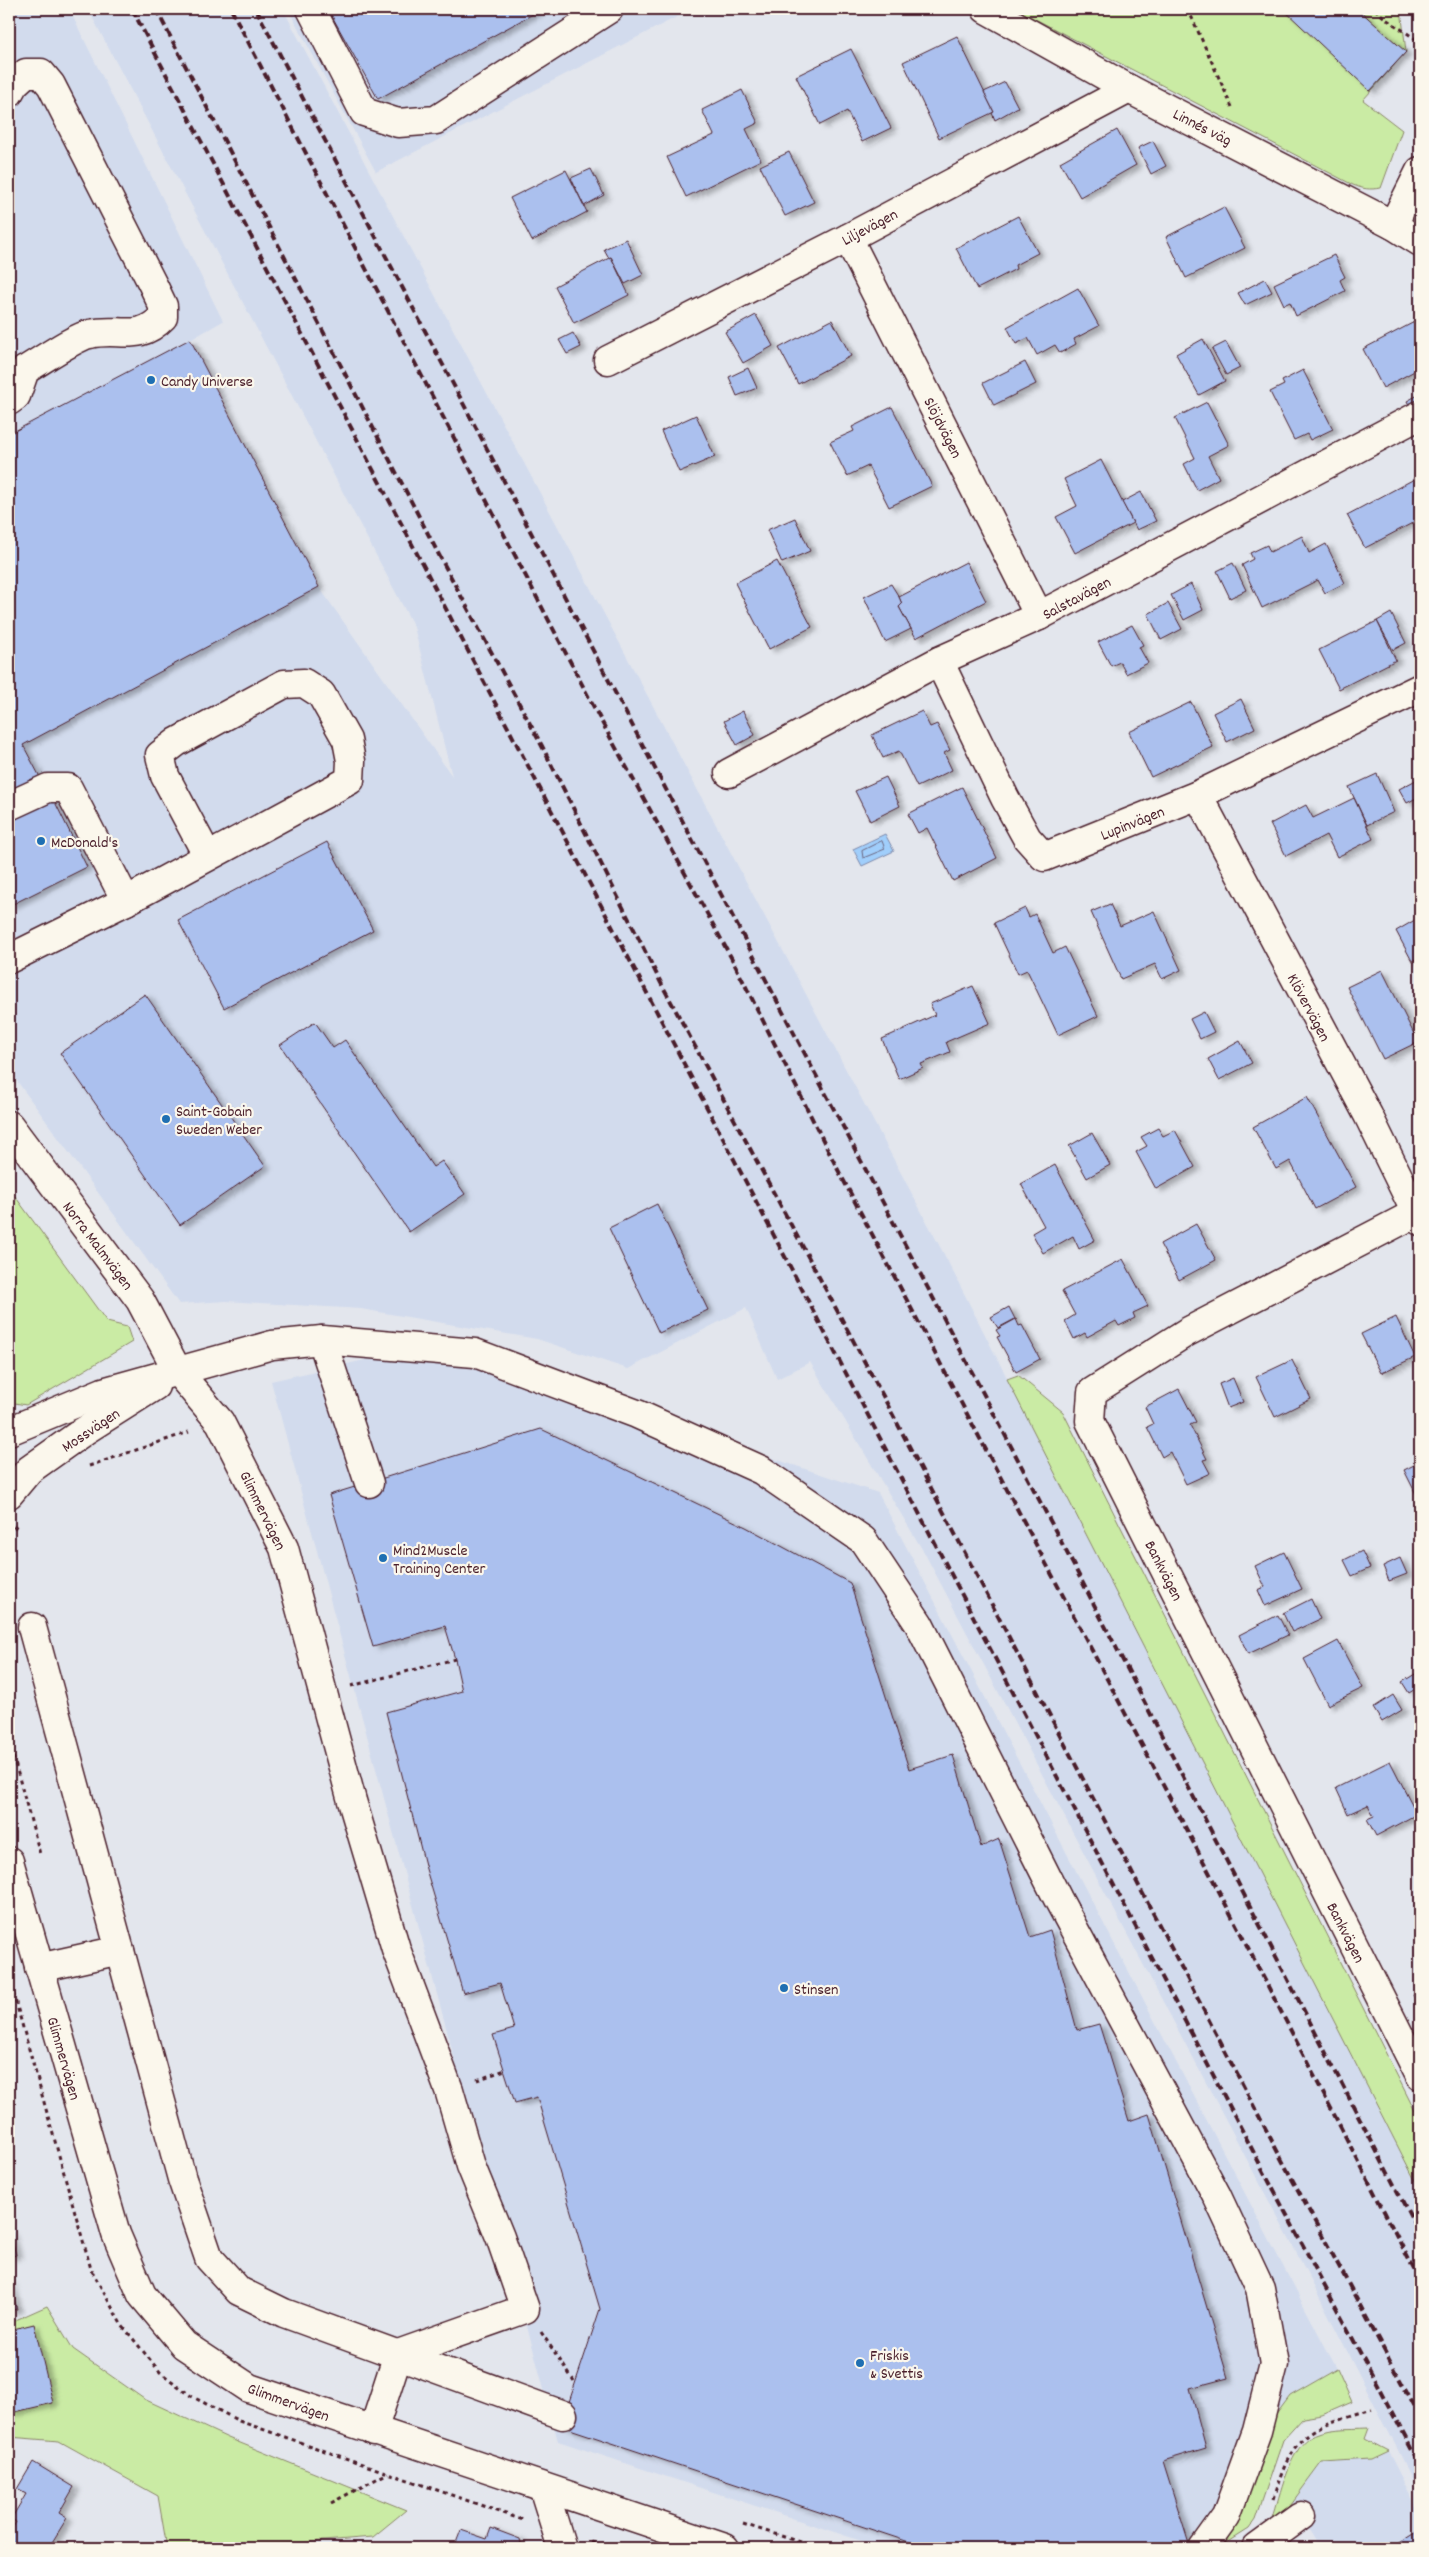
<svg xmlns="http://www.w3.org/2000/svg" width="1429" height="2557" font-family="Dekko,sans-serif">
	<defs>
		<filter id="shadow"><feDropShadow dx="5.5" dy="3" stdDeviation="2.5" flood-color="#0004"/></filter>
	</defs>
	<rect width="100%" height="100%" fill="#e3e6ed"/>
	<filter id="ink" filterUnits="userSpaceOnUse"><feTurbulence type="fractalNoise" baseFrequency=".02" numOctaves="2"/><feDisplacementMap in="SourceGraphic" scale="10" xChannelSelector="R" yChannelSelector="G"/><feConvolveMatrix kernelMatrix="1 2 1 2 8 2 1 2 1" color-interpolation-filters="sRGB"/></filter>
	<g filter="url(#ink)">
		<g fill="#d2dbed">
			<path d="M9,9h60l154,312 -33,19 129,247 133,189 -38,-149 -326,-618h195l663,1249 474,932v303l-116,-226 -379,-713 -115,-192 -33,17 -31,-71 -118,61 -91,-30 -176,-30 -135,-8 -47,3 -170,-234z"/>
			<path d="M288,9h404l-316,163z"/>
			<path d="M396,1353l78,7 404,133 459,876 -47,27 -99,152h-308l-325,-107 -287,-1060z"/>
			<path d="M1388,2451l32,63v34h-110l7,-5 -25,-41 30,-40 49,-3z"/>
		</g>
		<g fill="#caeba4" stroke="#8a8568">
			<path d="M1016,9h385l5,43 -43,48 39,30 -21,58c-12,2 -18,1 -28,-3z"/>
			<path d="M9,1188l98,134 20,5 5,15 -106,63 -17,-3z"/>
			<path d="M1018,1375l45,37 357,709v69l-413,-811z"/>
			<path d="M47,2306l26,43 71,50 84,39 178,72 -33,27 -137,11h-69l-9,-52 -99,-55 -50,-4v-114z"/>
			<path d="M1337,2369l15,33 -30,13 -19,3 -20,22 -27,79 -7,10 -30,19 47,-120 24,-32z"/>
			<path d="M1369,2428l-4,11 23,12 -17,8 -49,3 -37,50 -12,6c7,-22 16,-66 36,-80 16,-11 41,-9 60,-10z"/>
		</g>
		<path fill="#a0cefb" stroke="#7e88a8" d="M885,834l9,17 -32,15 -9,-17z"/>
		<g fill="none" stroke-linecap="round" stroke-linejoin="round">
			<path stroke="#6c657e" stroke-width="1" d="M882,841l3,8 -22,9 -1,-7z"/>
		</g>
		<g fill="#abc0ee" stroke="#4a1f2b" filter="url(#shadow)">
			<path d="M328,9h214l-164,90z"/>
			<path d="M1283,9h75l48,43 -36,39z"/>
			<path d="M957,36l37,76 -55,26 -36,-76z"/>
			<path d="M851,49l40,79 -29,14 -15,-31 -27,14 -24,-49z"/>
			<path d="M1005,82l13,25 -23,13 -3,-7 2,-1 -10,-20z"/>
			<path d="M742,90l16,33 -12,6 15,31 -75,37 -19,-40 47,-22 -12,-25z"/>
			<path d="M1117,130l19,35 -56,32 -20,-35z"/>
			<path d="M1153,141l13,25 -15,8 -13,-26z"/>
			<path d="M789,152l25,50 -29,14 -25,-50z"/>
			<path d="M591,169l13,26 -20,11 -13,-28z"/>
			<path d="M566,170l21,42 -55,29 -22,-43z"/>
			<path d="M1224,207l21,41 -59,30 -20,-41z"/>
			<path d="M1018,216l20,37 -23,12 1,4 -39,20 -21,-41z"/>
			<path d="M626,239l17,36 -18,9 -14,-27 -2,1 -5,-9z"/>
			<path d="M1334,255l11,22 -5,3 5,11 -49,25 -6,-14 -6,3 -10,-21z"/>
			<path d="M611,257l18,38 -55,28 -19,-37z"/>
			<path d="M1265,279l7,13 -27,13 -7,-12z"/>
			<path d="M1078,288l21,38 -25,13 2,5 -16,9 -5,-8 -18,10 -9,-17 -12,6 -9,-17z"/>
			<path d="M756,315l17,31 -30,17 -18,-31z"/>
			<path d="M1420,319v49l-37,20 -20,-39z"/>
			<path d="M832,320l19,36 -53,28 -19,-36z"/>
			<path d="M573,333l8,14 -14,7 -8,-14z"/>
			<path d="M190,339l129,248 -296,158 17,32 -31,17v-360z"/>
			<path d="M1203,339l22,42 -26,14 -23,-41z"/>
			<path d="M1226,342l14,26 -14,7 -14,-26z"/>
			<path d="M1025,362l11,22 -42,21 -11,-22z"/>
			<path d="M748,368l9,20 -20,8 -8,-19z"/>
			<path d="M1303,370l30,59 -23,11 -3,-6 -13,6 -24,-48 14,-7 -2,-4z"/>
			<path d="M1420,394v17l-6,4 -7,-14z"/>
			<path d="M1207,402l22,43 -21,11 11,22 -22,12 -13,-26 11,-6 -20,-40z"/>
			<path d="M892,407l40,79 -43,21 -21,-41 -21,10 -17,-34 24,-11 -2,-4z"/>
			<path d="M696,415l19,42 -36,15 -18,-41z"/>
			<path d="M1101,460l32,63 -58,30 -19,-36 21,-11 -13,-27z"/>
			<path d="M1418,477l2,5v37l-55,29 -18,-33z"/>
			<path d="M1141,492l15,29 -19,9 -15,-28z"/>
			<path d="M795,518l15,33 -28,12 -15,-33z"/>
			<path d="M1302,536l7,17 17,-9 19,39 -20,10 -7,-13 -56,28 -20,-43 11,-6 -3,-6 17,-8 3,7z"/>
			<path d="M777,561l35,66 -43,22 -34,-66z"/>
			<path d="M966,562l20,39 -70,37 -17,-31 3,-3 -3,-7z"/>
			<path d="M1233,563l13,27 -16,8 -13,-27z"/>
			<path d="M891,584l8,13 3,7 -3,3 12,22 -26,13 -21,-45z"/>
			<path d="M1191,584l12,26 -19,10 -13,-25z"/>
			<path d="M1168,603l14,26 -21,11 -13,-26z"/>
			<path d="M1391,613l15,30 -13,7 -16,-29z"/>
			<path d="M1377,621l19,39 -57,29 -20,-39z"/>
			<path d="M1132,625l11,20 -4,2 9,16 -22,11 -6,-12 -9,4 -13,-24z"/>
			<path d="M1241,699l14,29 -28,14 -14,-29z"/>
			<path d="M1191,702l22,45 -62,30 -22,-45z"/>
			<path d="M743,711l12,24 -18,10 -13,-24z"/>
			<path d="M922,711l8,16 7,-3 13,26 -6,3 8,17 -35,17 -18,-36 -16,7 -11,-23z"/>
			<path d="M1377,774l17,38 -27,13 -18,-38z"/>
			<path d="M886,777l14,29 -30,15 -15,-30z"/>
			<path d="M1416,780l4,7v9l-13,7 -8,-14z"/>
			<path d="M962,787l35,71 -44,23 -26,-53 -9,5 -10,-19z"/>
			<path d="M51,794l36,73 -78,39v-91z"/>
			<path d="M1354,798l19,41 -36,18 -11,-22 -40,21 -16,-32 36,-19 7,13z"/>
			<path d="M327,842l46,88 -149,78 -46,-88z"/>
			<path d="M1110,904l10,22 34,-15 27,59 -19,9 -7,-15 -34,15 -30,-67z"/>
			<path d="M1025,908l4,9 6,-3 18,39 12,-6 33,69 -40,19 -31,-65 -9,4 -24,-51z"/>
			<path d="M1420,917v40l-8,4 -16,-30z"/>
			<path d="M1382,970l36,72 -35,17 -36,-72z"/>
			<path d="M973,986l17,37 -44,19 4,10 -29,12 2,4 -24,11 -17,-40 53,-24 -5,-11z"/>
			<path d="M145,994l120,172 -85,59 -120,-172z"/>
			<path d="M1204,1012l10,20 -14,7 -10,-20z"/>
			<path d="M315,1022l18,26 12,-8 88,127 9,-6 23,33 -56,38 -129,-187z"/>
			<path d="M1240,1041l12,22 -33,17 -11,-21z"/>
			<path d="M1307,1097l49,90 -41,22 -25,-48 -14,8 -23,-42z"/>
			<path d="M1158,1128l5,8 12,-6 20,37 -39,22 -20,-37 11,-6 -6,-9z"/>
			<path d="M1092,1133l18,32 -23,13 -18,-32z"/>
			<path d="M1055,1165l40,75 -16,9 -6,-13 -30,17 -11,-20 12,-7 -23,-42z"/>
			<path d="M657,1204l51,106 -49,23 -50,-105z"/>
			<path d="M1196,1224l20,36 -37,20 -19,-36z"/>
			<path d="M1123,1259l25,47 -15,7 2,5 -16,8 -3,-5 -29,16 -2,-4 -11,6 -9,-18 10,-6 -13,-24z"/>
			<path d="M1009,1307l6,12 -17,9 -7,-11z"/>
			<path d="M1396,1317l19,40 -34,16 -20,-39z"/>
			<path d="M1016,1319l3,7 3,-1 18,34 -24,13 -19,-35 3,-1 -4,-6z"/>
			<path d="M1292,1360l19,39 -36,18 -19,-40z"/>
			<path d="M1233,1378l10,24 -15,6 -9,-24z"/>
			<path d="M1179,1389l17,33 -6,3 17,34 -4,1 7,13 -24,11 -16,-32 -8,5 -15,-30 6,-3 -8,-17z"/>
			<path d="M541,1429l205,98 104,56 59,186 44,-14 28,92 18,-8 31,98 20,-7 27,100 22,-6 30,97 20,-7 79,264 -38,10 16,60 -43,13 26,83 -10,4h-252l-366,-122 39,-117 -63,-212 -22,6 -22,-68 21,-6 -14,-46 -37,10 -37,-124 -40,-157 76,-21 -7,-32 -10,-33 -72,21 -44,-152z"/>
			<path d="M1420,1462v29l-4,3 -12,-24z"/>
			<path d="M1362,1551l8,17 -18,8 -8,-16z"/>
			<path d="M1284,1552l18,37 -37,17 -7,-16 7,-3 -10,-21z"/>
			<path d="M1400,1558l7,16 -18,7 -6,-15z"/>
			<path d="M1311,1599l9,20 -28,13 -9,-19z"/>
			<path d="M1278,1615l10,20 -40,19 -9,-19z"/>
			<path d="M1338,1641l25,47 -35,17 -24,-46z"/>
			<path d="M1420,1671v15l-11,7 -7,-11z"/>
			<path d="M1393,1695l9,15 -20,12 -9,-14z"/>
			<path d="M1390,1761l27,53 -41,22 -9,-17 7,-3 -6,-11 -20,9 -12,-26z"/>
			<path d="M1420,1991v17l-7,-13z"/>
			<path d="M9,2229l7,26 -7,2z"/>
			<path d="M9,2280l8,29 -8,2z"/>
			<path d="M34,2324l19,79 -42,10 -2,-9v-74z"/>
			<path d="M33,2462l41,25 -15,26 8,5 -16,26 8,4h-50v-14l7,-12 -5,-3 15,-25 -9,-5z"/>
			<path d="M491,2528l29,11 2,9h-68l7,-18 26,9z"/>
			<path d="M1419,2530l1,18h-30z"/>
		</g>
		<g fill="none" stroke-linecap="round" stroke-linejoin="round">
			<g stroke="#4a1f2b" stroke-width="31">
				<g id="minor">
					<path d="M311,9l53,103 34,11 38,-3 173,-111"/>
					<path d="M986,9l143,80 264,136 27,17"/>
					<path d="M9,93l5,-9 12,-11h15l10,12 102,200 10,21v11c-25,26 -43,10 -73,17 -13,2 -51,28 -65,36l-9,26 -7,5"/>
					<path d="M1393,225l27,-54"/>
					<path d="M848,238l191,378"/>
					<path d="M608,360l240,-122 281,-149"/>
					<path d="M939,661l66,137 22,40 17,19 154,-62 222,-107"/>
					<path d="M729,773l210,-112 100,-45 381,-201"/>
					<path d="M1198,795l170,320 52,106"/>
					<path d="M9,806l39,-18h20l58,113"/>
					<path d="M9,959l117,-58 224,-121 1,-19 -4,-21 -26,-46 -17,-11 -20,1 -107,58 -17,13 5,21 42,79"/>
					<path d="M9,1125l131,175 38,72 42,50 64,126 68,253 44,148 53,141 22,76 29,71 25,72 -127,45 -25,77"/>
					<path d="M1416,1213l-229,119 -95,60 -2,29 330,655"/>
					<path d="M322,1340l47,143"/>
					<path d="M9,1431l94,-39 169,-47 50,-5 153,13 162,61 124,56 102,70 56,84 139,275 158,295 44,94 14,76 -17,67 -31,85 -23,32"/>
					<path d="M9,1494l20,-24 55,-39 71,-45"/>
					<path d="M32,1627l150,552 27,79 30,33 45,22 279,102"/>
					<path d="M9,1861l107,373 26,61 42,50 65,43 476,160"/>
					<path d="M39,1968l81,-18"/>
					<path d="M543,2487l19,61"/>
					<path d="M1257,2548l44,-32"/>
				</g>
			</g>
			<g stroke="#4a1f2b" stroke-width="3" stroke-dasharray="4 4" stroke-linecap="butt">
				<path d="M1188,9l44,98"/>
				<path d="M1375,9l11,10 34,23"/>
				<path d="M89,1466l100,-34"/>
				<path d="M9,1535l9,-12"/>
				<path d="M351,1686l104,-27"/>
				<path d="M9,1741l31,113"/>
				<path d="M9,1978l82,291 30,55 39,48 31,24 48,25 284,99"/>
				<path d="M477,2080l28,-10"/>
				<path d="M541,2332l33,49"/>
				<path d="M1273,2500c20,-68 33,-71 99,-91"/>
				<path d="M331,2503l57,-30"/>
				<path d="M743,2524l76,24"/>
				<path d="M591,2542l19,6"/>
			</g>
			<use href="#minor" stroke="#fbf7ec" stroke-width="28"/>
			<g stroke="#4a1f2b" stroke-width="4" stroke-dasharray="8 4" stroke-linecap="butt">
				<path d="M132,9l1133,2165 155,291"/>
				<path d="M156,9l283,546 103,191 119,237 222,413 401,768 136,253"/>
				<path d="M231,9l368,708 133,242 104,207 373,706 211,409"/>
				<path d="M256,9l831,1582 333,644"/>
			</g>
		</g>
	</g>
	<g fill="#1f6fb2" stroke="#fbf7ec" stroke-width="2">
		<circle cx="151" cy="380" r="5"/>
		<circle cx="41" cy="841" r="5"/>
		<circle cx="166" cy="1119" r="5"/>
		<circle cx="383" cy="1558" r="5"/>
		<circle cx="784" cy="1988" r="5"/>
		<circle cx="860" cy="2363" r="5"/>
	</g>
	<g text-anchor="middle" stroke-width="4.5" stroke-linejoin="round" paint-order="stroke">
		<g font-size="16" fill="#4a1f2b" stroke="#fbf7ec">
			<text transform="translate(1203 126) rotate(27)" y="6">Linnés väg</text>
			<text transform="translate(869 226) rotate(-28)" y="6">Liljevägen</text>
			<text transform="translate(944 427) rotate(63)" y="6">Slöjdvägen</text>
			<text transform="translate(1076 597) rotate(-28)" y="6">Salstavägen</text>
			<text transform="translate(1132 822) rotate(-22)" y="6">Lupinvägen</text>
			<text transform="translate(1310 1007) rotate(62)" y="6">Klövervägen</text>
			<text transform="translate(99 1245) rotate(53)" y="6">Norra Malmvägen</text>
			<text transform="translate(90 1429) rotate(-34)" y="6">Mossvägen</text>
			<text transform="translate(264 1510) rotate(64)" y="6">Glimmervägen</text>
			<text transform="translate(1165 1570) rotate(63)" y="6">Bankvägen</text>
			<text transform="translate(1347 1932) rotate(63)" y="6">Bankvägen</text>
			<text transform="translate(65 2058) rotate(74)" y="6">Glimmervägen</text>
			<text transform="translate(289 2401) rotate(20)" y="6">Glimmervägen</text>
		</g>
		<g font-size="16" fill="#4a1f2b" stroke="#fbf7ec" text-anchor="start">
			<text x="161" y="386">Candy Universe</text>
			<text x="51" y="847">McDonald's</text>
			<text x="176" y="1116">Saint-Gobain<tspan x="176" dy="18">Sweden Weber</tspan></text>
			<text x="393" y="1555">Mind2Muscle<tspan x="393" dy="18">Training Center</tspan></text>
			<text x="794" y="1994">Stinsen</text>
			<text x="870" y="2360">Friskis<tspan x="870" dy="18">&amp; Svettis</tspan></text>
		</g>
	</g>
	<rect width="1429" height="2557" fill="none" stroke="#fbf7ec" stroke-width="30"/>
	<rect x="15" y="15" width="1399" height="2527" fill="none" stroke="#4a1f2b" stroke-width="2" filter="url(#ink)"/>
</svg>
